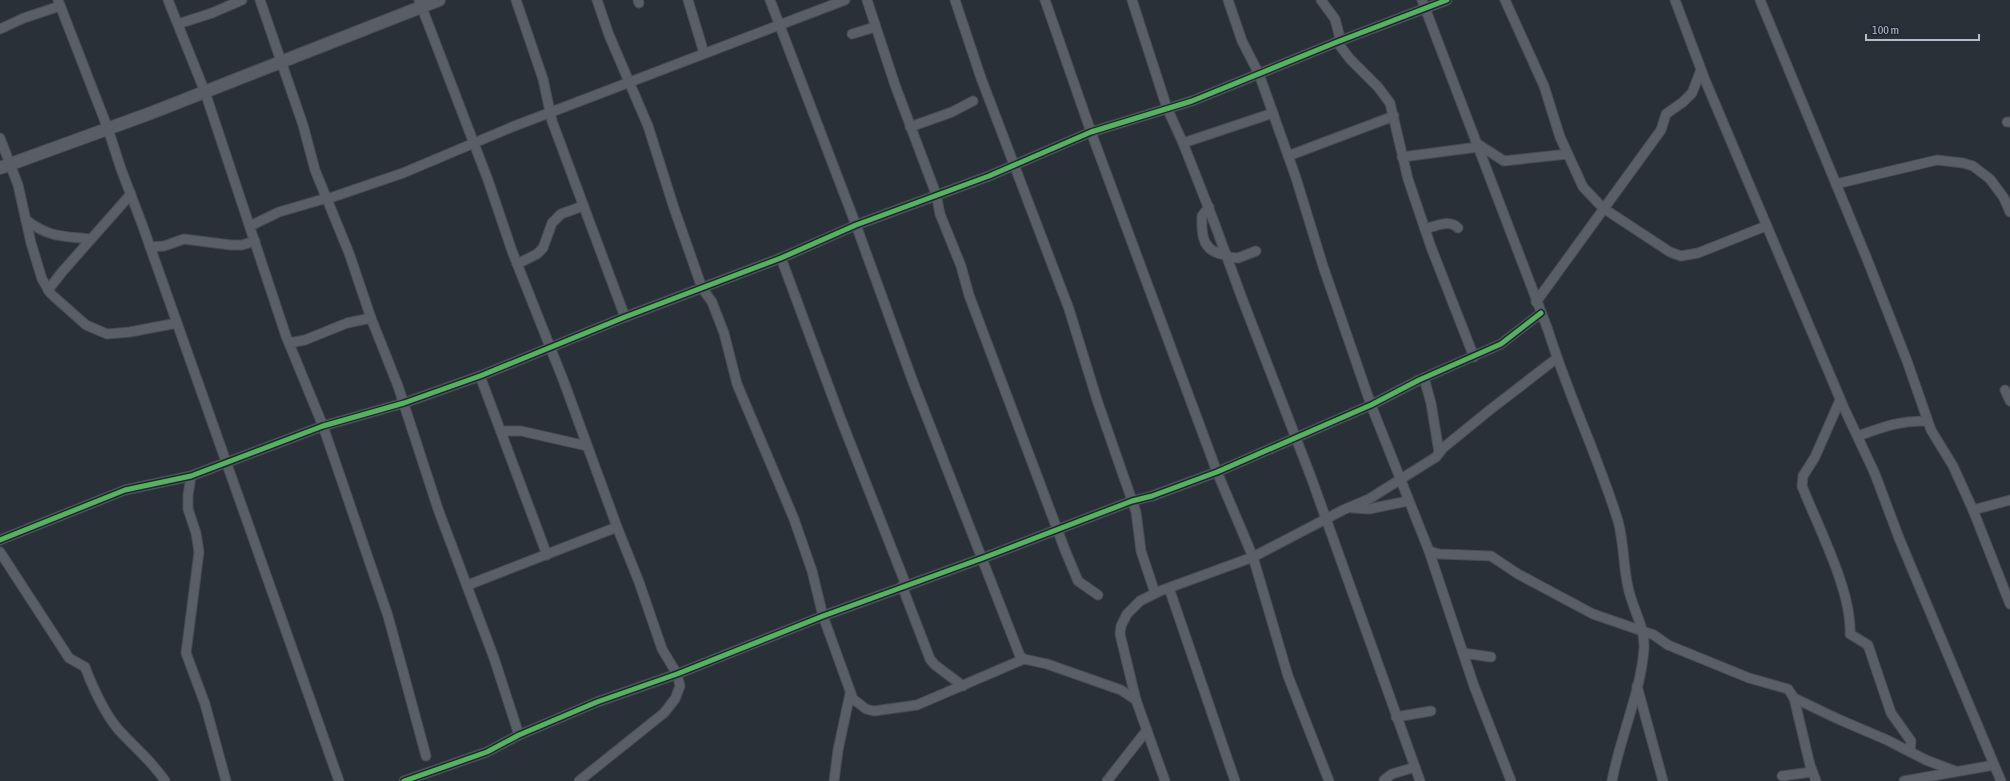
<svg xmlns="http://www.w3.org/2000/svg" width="2010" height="781" font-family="'Asap Condensed',sans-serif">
	<rect width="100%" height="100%" fill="#2a3038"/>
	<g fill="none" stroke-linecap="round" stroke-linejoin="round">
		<g stroke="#484c53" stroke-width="11">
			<g id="street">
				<path d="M58,0l50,129 13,40 21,55 197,557"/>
				<path d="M168,0l37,92 81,244 37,90 65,190 38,140"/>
				<path d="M260,0l43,125 12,45 34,83 22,65 27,68 40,123 56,149 25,77"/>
				<path d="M419,0l69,180 24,71 52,131 53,145 22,55 23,67 15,25 3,12 -5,13 -11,14 -85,68"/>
				<path d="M516,0l27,79 9,42 73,196"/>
				<path d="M597,0l12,35 39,91 26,82 28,80 10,14 12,31 13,51 57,135 18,52 11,45 30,83 13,10 8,2 43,-6 107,-46"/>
				<path d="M638,0l1,3"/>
				<path d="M688,0l16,53"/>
				<path d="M770,0l86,225 57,157 107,274 4,3 23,5 74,26 15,10 29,81"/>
				<path d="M867,0l28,85 41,109 4,20 21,52 8,29 96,255 13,31 20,14"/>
				<path d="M955,0l26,78 88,231 28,91 39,112 5,39 14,42"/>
				<path d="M1045,0l46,132 126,340 36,85 35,119 41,105"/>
				<path d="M1132,0l35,108 16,35 31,79 29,79 68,176 109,304"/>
				<path d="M1228,0l14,41 17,33 37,104 27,88 48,139 58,146 45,135 37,95"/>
				<path d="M1321,0l14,19 5,19 -3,4 13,17 28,28 12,16 18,76 23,68 43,110"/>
				<path d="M1422,0l126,330c20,65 50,126 70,191 6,21 5,44 10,66 4,21 17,39 16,61 -3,44 -24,89 -32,133"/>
				<path d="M1505,0l39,86 16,51 23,50 20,21 67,44 11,4 17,-3 68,-27"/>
				<path d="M1675,0l30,80 139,328 31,66 24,64 102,243"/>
				<path d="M1760,0l107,259 40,102 24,69 22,36 20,44 37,94"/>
				<path d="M178,24l34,-11 30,-13"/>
				<path d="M0,29l24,-11 36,-12"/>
				<path d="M852,34l23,-7"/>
				<path d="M2007,122h3"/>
				<path d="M910,127l42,-15 21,-11"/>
				<path d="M0,138l18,47 13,58 11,36 9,15 35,31 21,9 23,-2 47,-9"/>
				<path d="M1183,143l90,-30"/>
				<path d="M1476,143l28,18 64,-7"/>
				<path d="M1288,156l106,-40"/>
				<path d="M1402,157l76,-10"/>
				<path d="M1836,184l101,-24 26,3 10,3 17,13 14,19 6,14"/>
				<path d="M327,199l76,-26 109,-46 333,-127"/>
				<path d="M1209,207l-7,9c-1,20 1,37 25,39"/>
				<path d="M26,220c24,18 37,16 65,19"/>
				<path d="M250,226l29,-14 48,-14"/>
				<path d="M1425,229c10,-3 25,-10 33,-1"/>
				<path d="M150,247l14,-1 20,-7 47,6h11l13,-4"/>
				<path d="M1227,257l11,1 18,-7"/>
				<path d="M781,258l59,159 66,168"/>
				<path d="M517,264l20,-10 6,-6 9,-25 9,-9 22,-8"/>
				<path d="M48,290l14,-18 69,-78"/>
				<path d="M1536,302l125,-172 5,-16 17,-12 9,-9 9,-23"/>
				<path d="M289,343l16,-3 42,-17 24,-5"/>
				<path d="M480,376l67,179"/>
				<path d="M1424,378l7,25 8,49"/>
				<path d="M2005,390l5,11"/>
				<path d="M1840,400l-25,57 -12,19 -1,10c16,41 50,105 48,148l18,11 23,68 20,28 -1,10"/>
				<path d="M501,431h20l66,15"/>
				<path d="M1858,436c25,-9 43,-16 69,-15"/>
				<path d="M191,476l-3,19v14l8,24 3,19 -13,101 19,51 21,77"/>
				<path d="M1352,508l17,1 39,-8"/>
				<path d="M1973,510l37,-10"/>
				<path d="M0,540l125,-50 66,-14 132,-50 81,-23 76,-27 145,-59 156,-59 75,-33 133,-49 102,-44 101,-31 145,-59 110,-42"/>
				<path d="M1429,551l10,3 52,2 27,18 75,40 61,21 14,10 81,33 39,11 6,9 16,67 6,16"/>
				<path d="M0,552l69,106 16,9c8,21 18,44 33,62 16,18 34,32 47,52"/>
				<path d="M468,585l149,-58"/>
				<path d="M902,586l28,73 5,6 28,21"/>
				<path d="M1169,588l66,193"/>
				<path d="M1463,653l28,4"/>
				<path d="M1637,686l26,95"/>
				<path d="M1794,698l44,21 49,21 39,20 29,11"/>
				<path d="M1136,700l-16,-66 1,-8 6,-12 13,-13 20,-10 93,-34 90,-47 26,-11 67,-42 7,-9 48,-39 66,-51"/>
				<path d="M1396,717l35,-6"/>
				<path d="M1782,776l30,-4"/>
				<path d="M1384,780l8,-6 23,-7"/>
				<path d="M404,781l83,-29 32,-17 78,-33 80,-28 146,-58 160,-58 149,-57 20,-5 65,-24 154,-67 48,-25 82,-36 40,-31"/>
				<path d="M834,781l4,-31 12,-56"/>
				<path d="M1107,781l40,-51"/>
				<path d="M1904,781l90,-16"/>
			</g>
		</g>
		<g stroke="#484c53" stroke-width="14">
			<path id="secondary" d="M0,168l151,-55 288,-113"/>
		</g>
		<use href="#street" stroke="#5a5e66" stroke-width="9"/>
		<use href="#secondary" stroke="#595d64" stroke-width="12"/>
		<g stroke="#1d2633" stroke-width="8">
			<g id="cycleway">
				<path d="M0,540l125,-50 66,-14 132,-50 81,-23 76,-27 145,-59 156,-59 75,-33 133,-49 102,-44 101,-31 145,-59 110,-42"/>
				<path d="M404,781l83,-29 32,-17 78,-33 80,-28 146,-58 160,-58 149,-57 20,-5 65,-24 154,-67 48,-25 82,-36 40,-31"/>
			</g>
		</g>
		<use href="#cycleway" stroke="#56b35d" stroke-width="5"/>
	</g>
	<path d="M1866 34v6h113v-6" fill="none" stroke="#b4bcc9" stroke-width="2"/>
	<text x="1872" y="34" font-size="12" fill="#b4bcc9" stroke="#1d2633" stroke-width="3" paint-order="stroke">100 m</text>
</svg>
